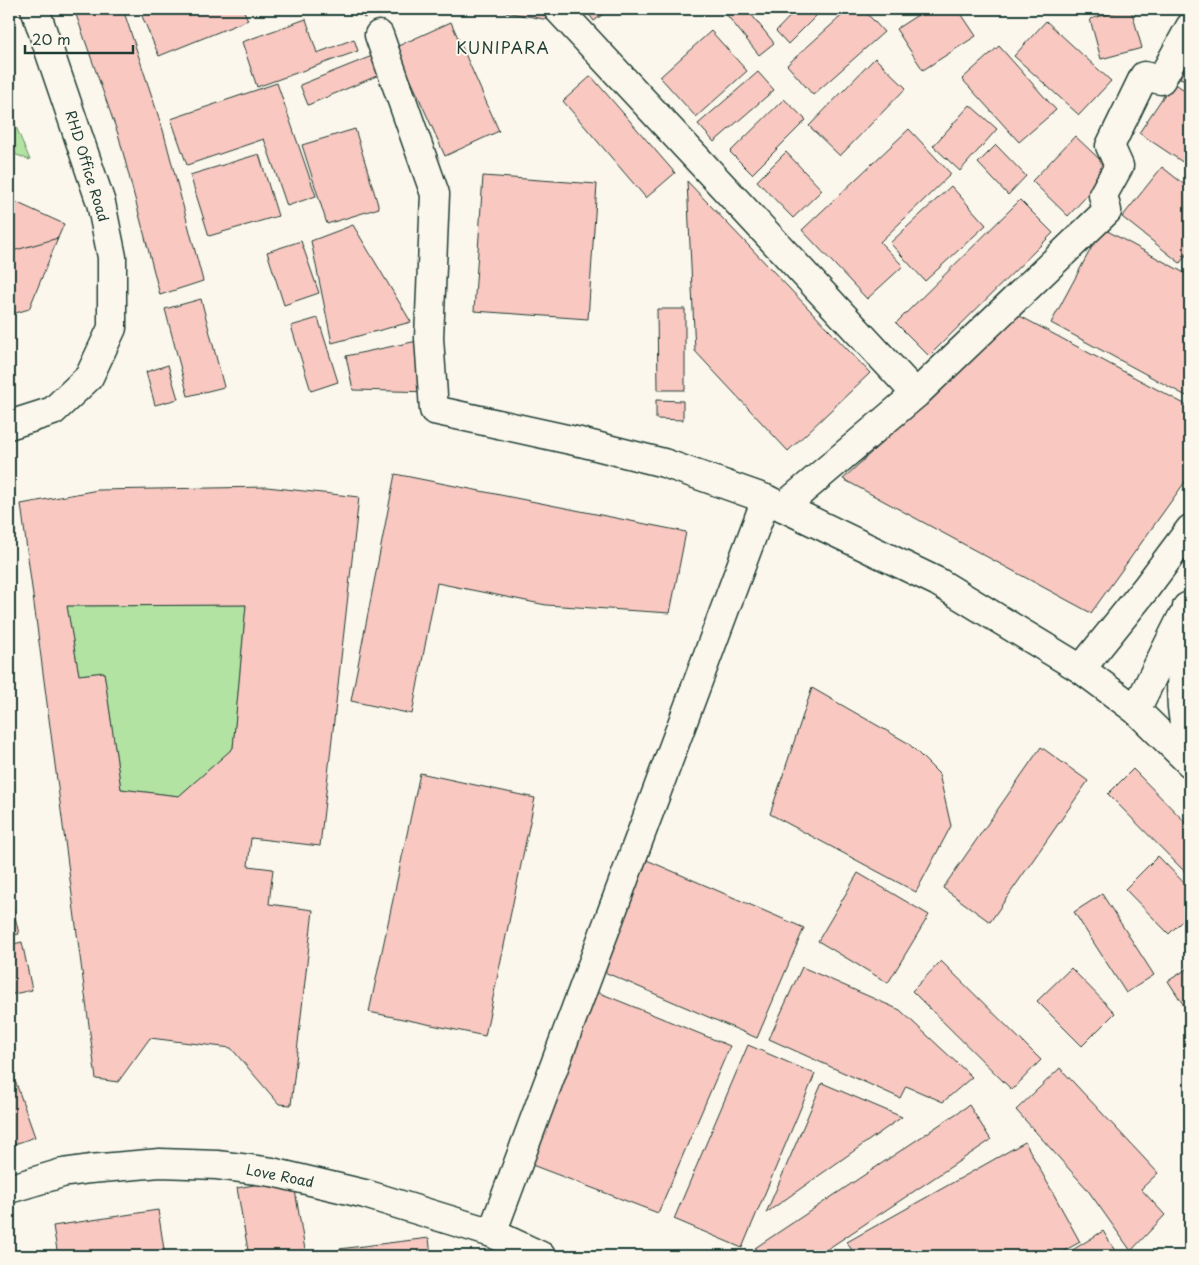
<svg xmlns="http://www.w3.org/2000/svg" width="1199" height="1265" font-family="'Playpen Sans',sans-serif">
	<rect width="100%" height="100%" fill="#fbf7ec"/>
	<filter id="ink" filterUnits="userSpaceOnUse"><feTurbulence type="fractalNoise" baseFrequency=".02" numOctaves="2"/><feDisplacementMap in="SourceGraphic" scale="10" xChannelSelector="R" yChannelSelector="G"/><feConvolveMatrix kernelMatrix="1 2 1 2 8 2 1 2 1" color-interpolation-filters="sRGB"/></filter>
	<g filter="url(#ink)">
		<g fill="#b3e3a2" stroke="#69906b">
			<path d="M9,110l21,50 -21,-8z"/>
			<path d="M246,605l-13,143 -54,48 -58,-7 -17,-117 -25,3 -12,-69z"/>
		</g>
		<g fill="#f8c8c1" stroke="#1f3d34" fill-rule="evenodd">
			<path d="M74,9h49l40,121 40,151 -43,14 -41,-158z"/>
			<path d="M139,9h104l5,11 -89,36z"/>
			<path d="M358,9h22l-16,9z"/>
			<path d="M436,9h32l-30,4z"/>
			<path d="M489,9h72l15,16z"/>
			<path d="M585,9h25l-16,12z"/>
			<path d="M733,9h14l27,34 -15,12 -33,-41z"/>
			<path d="M797,9h26l-35,35 -12,-13z"/>
			<path d="M849,9h14l21,23 -71,63 -26,-30z"/>
			<path d="M927,9h31l18,27 -53,34 -27,-41z"/>
			<path d="M1125,9h6l11,39 -41,11 -11,-40z"/>
			<path d="M306,19l11,34 37,-14 4,12 -101,36 -15,-45z"/>
			<path d="M1046,21l65,60 -32,34 -65,-59z"/>
			<path d="M451,22l48,109 -54,25 -49,-109z"/>
			<path d="M711,31l36,40 -51,46 -36,-40z"/>
			<path d="M999,46l57,64 -37,32 -57,-63z"/>
			<path d="M372,56l7,19 -71,30 -8,-20z"/>
			<path d="M875,58l31,30 -66,68 -31,-30z"/>
			<path d="M1189,58h1v24l-10,-4z"/>
			<path d="M758,72l16,18 -60,52 -16,-18z"/>
			<path d="M591,76l84,97 -29,25 -83,-97z"/>
			<path d="M1173,82l17,12v73l-51,-34z"/>
			<path d="M277,83l39,113 -29,10 -23,-67 -77,26 -16,-46z"/>
			<path d="M784,99l22,21 -54,54 -22,-22z"/>
			<path d="M970,105l27,24 -37,42 -27,-25z"/>
			<path d="M355,129l24,79 -52,16 -25,-79z"/>
			<path d="M909,129l42,45 -71,68 23,24 -36,33 -65,-69z"/>
			<path d="M1075,136l36,34 -43,46 -36,-35z"/>
			<path d="M996,145l30,31 -18,19 -30,-32z"/>
			<path d="M786,152l36,38 -29,28 -36,-37z"/>
			<path d="M259,154l19,62 -69,20 -19,-61z"/>
			<path d="M1162,167l28,22v61l-10,13 -58,-46z"/>
			<path d="M483,176l114,8 -9,135 -114,-8z"/>
			<path d="M687,181l183,192 -82,78 -93,-100z"/>
			<path d="M951,186l35,39 -61,56 -35,-38z"/>
			<path d="M9,199l55,25 -30,69 -25,-11z"/>
			<path d="M1020,200l33,33 -124,123 -33,-33z"/>
			<path d="M353,225l58,97 -79,21 -21,-102z"/>
			<path d="M1102,228l88,48v122l-139,-75z"/>
			<path d="M58,238l-29,71 -20,6v-63z"/>
			<path d="M301,241l18,52 -35,12 -17,-53z"/>
			<path d="M201,299l23,88 -36,9 -23,-87z"/>
			<path d="M657,309h28v81h-27z"/>
			<path d="M1018,315l172,92v68l-99,138 -248,-134z"/>
			<path d="M318,318l20,64 -27,9 -20,-65z"/>
			<path d="M422,340l11,52 -80,-2 -7,-34z"/>
			<path d="M168,365l10,34 -23,6 -9,-33z"/>
			<path d="M656,400l27,1v19l-27,-1z"/>
			<path d="M395,474l291,58 -16,81 -124,-8 -109,-22 -25,131 -61,-13z"/>
			<path d="M267,487l92,10 -39,349 -69,-8 -3,28 25,3 -4,35 44,6 -22,195 -12,-1 -48,-56 -81,-10 -32,44 -22,-3 -75,-575 77,-14zM246,605l-13,143 -54,48 -58,-7 -17,-117 -25,3 -12,-69z"/>
			<path d="M812,688l96,55 31,31 12,52 -35,66 -146,-78z"/>
			<path d="M1041,747l47,34 -98,141 -47,-34z"/>
			<path d="M1133,769l57,58v50l-82,-83z"/>
			<path d="M420,773l115,25 -50,238 -116,-24z"/>
			<path d="M9,843l5,28 -5,1z"/>
			<path d="M1158,856l32,33v24l-21,21 -44,-45z"/>
			<path d="M642,858l162,70 -47,110 -162,-70z"/>
			<path d="M858,873l71,42 -41,68 -70,-42z"/>
			<path d="M9,891l10,43 -10,2z"/>
			<path d="M1102,894l52,81 -28,18 -52,-81z"/>
			<path d="M22,942l10,48 -23,5v-50z"/>
			<path d="M941,961l100,99 -29,30 -100,-99z"/>
			<path d="M802,967l98,43 72,67 -29,25 -37,-16 -6,12 -131,-59z"/>
			<path d="M1190,967v48l-22,-34z"/>
			<path d="M1071,968l44,45 -33,33 -45,-45z"/>
			<path d="M590,989l140,57 -72,167 -126,-48z"/>
			<path d="M748,1045l67,29 -73,174 -68,-29z"/>
			<path d="M1060,1068l98,105 -17,16 24,26 -34,36 -44,-62 -71,-79z"/>
			<path d="M16,1083l19,54 -26,9v-61z"/>
			<path d="M822,1083l80,34 -136,96z"/>
			<path d="M969,1105l22,35 -165,110 4,6h-69l-6,-8z"/>
			<path d="M1025,1142l55,100 -25,14h-200l-8,-14z"/>
			<path d="M293,1178l13,78h-57l-12,-68z"/>
			<path d="M158,1210l7,46h-107l-5,-30z"/>
			<path d="M1103,1231l15,25h-55z"/>
			<path d="M429,1238l2,18h-92v-7z"/>
			<path d="M1190,1250v6h-10z"/>
		</g>
		<g fill="none" stroke-linecap="round" stroke-linejoin="round">
			<g stroke="#1f3d34" stroke-width="31">
				<g id="minor">
					<path d="M558,9l358,385"/>
					<path d="M379,35l56,159 -6,144 5,72 146,32 84,21 102,36 172,83 143,87 55,41 54,53"/>
					<path d="M9,425l44,-14 36,-34 23,-49v-71l-11,-54 -66,-194"/>
					<path d="M783,507l133,-113 191,-183 -4,-16 16,-29 -9,-20 34,-70 17,4 29,-53"/>
					<path d="M1187,607c-3,43 -13,97 3,137"/>
					<path d="M1081,669l65,-81 44,-59"/>
					<path d="M1136,710l45,-91"/>
					<path d="M492,1233l274,-734"/>
				</g>
			</g>
			<g stroke="#1f3d34" stroke-width="31">
				<path id="major" d="M9,1189l53,-16 28,-4 70,-6 57,2 55,7 93,22 127,39 49,23"/>
			</g>
			<use href="#minor" stroke="#fbf7ec" stroke-width="28"/>
			<use href="#major" stroke="#fbf7ec" stroke-width="28"/>
		</g>
	</g>
	<g text-anchor="middle" stroke-width="4" stroke-linejoin="round" paint-order="stroke">
		<g font-size="14" fill="#1f3d34" stroke="#fbf7ec">
			<text transform="translate(87 166) rotate(73)" y="5">RHD Office Road</text>
			<text transform="translate(280 1176) rotate(11)" y="5">Love Road</text>
		</g>
		<g font-size="16" letter-spacing="1" fill="#1f3d34" stroke="#fbf7ec">
			<text x="503" y="54">KUNIPARA</text>
		</g>
	</g>
	<rect width="1199" height="1265" fill="none" stroke="#fbf7ec" stroke-width="30"/>
	<rect x="15" y="15" width="1169" height="1235" fill="none" stroke="#1f3d34" stroke-width="2" filter="url(#ink)"/>
	<path d="M25 45v8h108v-8" fill="none" stroke="#1f3d34" stroke-width="2.5"/>
	<text x="32" y="45" font-size="15" fill="#1f3d34" stroke="#fbf7ec" stroke-width="4" paint-order="stroke">20 m</text>
</svg>
